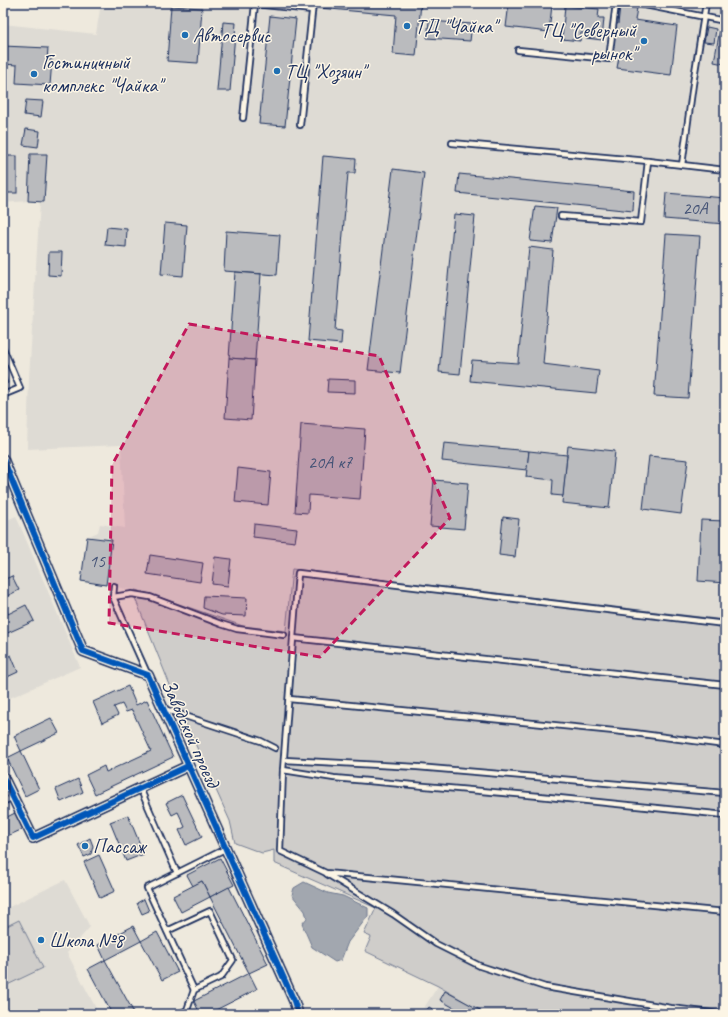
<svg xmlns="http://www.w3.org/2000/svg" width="728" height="1017" font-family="Caveat,sans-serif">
	<rect width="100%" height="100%" fill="#eee9dd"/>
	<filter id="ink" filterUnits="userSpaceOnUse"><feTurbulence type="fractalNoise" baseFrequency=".025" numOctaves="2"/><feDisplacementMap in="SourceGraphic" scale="8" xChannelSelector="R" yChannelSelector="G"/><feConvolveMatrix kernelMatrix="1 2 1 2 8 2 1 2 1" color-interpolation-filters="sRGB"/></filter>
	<g filter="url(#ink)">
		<g fill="#dedbd4">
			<path d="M101,3h624v617l-433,-51 -5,62 -44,-5 -96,-33 -41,-8 -25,-4 6,-44 11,-5 2,-8 25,4 -4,-83 -94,4 2,-71 11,-176 -12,-1 -25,2v-179l93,10z"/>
			<path d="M16,516l64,151 -77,34v-179z"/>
			<path d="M65,880l25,47 -23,26 32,61h-96v-104z"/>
			<path d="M438,986l48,28h-66z"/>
		</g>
		<g fill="#cfcdca" stroke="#757e94">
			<path d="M292,569l433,51v394h-239l-48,-28 -73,-35 6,-14 -7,-3 12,-26 -102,-45v-13l-12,3 -27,-10 -5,-22 -50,-111 -45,-112v-8l12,3 96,33 43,5z"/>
			<path d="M19,920l24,48 -40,19v-59z"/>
		</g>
		<path fill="#a2a7af" stroke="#6c778f" d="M304,882l24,11 15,3 25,12v8l-20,26 -7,18 -6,2 -23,-15 -10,-23 5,-6 -2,-7 -13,-16 2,-7z"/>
		<g fill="#babbbe" stroke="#1b2f5e">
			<path d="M320,3h101l-5,53 -23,-2 3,-39 -77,-7z"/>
			<path d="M509,3h29l14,2 -3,27 -43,-5z"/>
			<path d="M171,6l31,2 -4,55 -31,-2z"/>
			<path d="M565,6l34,3 -1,9h6l-2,22 -16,-2v-5h-5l-1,8 -18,-2z"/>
			<path d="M620,6l17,2 -2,12 42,6 -6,49 -54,-7 2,-11 -8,-2 4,-32 3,1z"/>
			<path d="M270,16l26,3 -11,107 -26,-2z"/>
			<path d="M429,21l43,3 -2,17 -43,-3z"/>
			<path d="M223,22l13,1 -6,68h-13z"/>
			<path d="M707,27l9,2 -2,14 -10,-1z"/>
			<path d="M720,29l5,1v26l-1,8 -10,-2z"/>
			<path d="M3,46l45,2 -1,12h5l-2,25 -34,-2 1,-18 -14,-1z"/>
			<path d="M26,100l17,1 -2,16 -17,-2z"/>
			<path d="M26,129l14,2 -2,16 -15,-2z"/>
			<path d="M30,154h17l-3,48 -16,-1z"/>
			<rect x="5" y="156" width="12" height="37"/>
			<path d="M323,156l33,3 -1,14h-7l-13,157 7,1 -1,13 -33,-3z"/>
			<path d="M393,169l31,4 -24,200 -32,-3z"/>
			<path d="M459,174l175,17 -1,20 -176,-18z"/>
			<path d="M666,193l59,5v26l-61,-5z"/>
			<path d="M535,206l22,2 -5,35 -22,-2z"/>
			<path d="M454,214l21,2 -15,158 -21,-2z"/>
			<path d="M165,223l22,2 -4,51 -22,-2z"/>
			<path d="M107,227l20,2 -1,18 -21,-2z"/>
			<path d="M226,231l54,4 -3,40 -53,-4z"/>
			<path d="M666,234l34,2 -12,162 -34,-2z"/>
			<path d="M529,247l24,3 -10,114 56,7 -3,22 -126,-12 2,-21 46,3z"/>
			<path d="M49,252h13l-1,24 -13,-1z"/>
			<path d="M235,272l26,2 -6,86 -26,-2z"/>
			<path d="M229,358l26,2 -4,60 -26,-2z"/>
			<path d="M725,368v36h-3z"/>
			<path d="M3,370l5,13 -5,2z"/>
			<path d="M328,379l27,1v13l-28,-1z"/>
			<path d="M301,424l64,5 -5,70 -51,-4 -1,18 -13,-1z"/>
			<path d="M444,443l85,8 -2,19 -85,-9z"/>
			<path d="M568,446l47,5 -6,57 -47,-5z"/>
			<path d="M529,451l38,4 -4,41 -11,-1 1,-15 -27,-3z"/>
			<path d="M649,456l39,4 -7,54 -38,-5z"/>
			<path d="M238,468l33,4 -3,33 -33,-3z"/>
			<path d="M434,480l34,3 -4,46 -34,-3z"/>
			<path d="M503,517l16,2 -4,38 -16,-2z"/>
			<path d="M701,520l24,1v62l-27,-2z"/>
			<path d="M254,524l43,5 -2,13 -42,-5z"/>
			<path d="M87,537l25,3 -6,45 -25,-4z"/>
			<path d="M150,555l53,8 -3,19 -53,-8z"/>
			<path d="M215,557l16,2 -3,27 -16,-2z"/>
			<path d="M12,576l7,14 -16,8v-18z"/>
			<path d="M204,596l43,2 -1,18 -24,-1 -19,-7z"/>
			<path d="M3,602l5,12 18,-9 8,16 -31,14z"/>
			<path d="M11,655l7,17 -15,7v-20z"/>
			<path d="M128,686l8,19 11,-5 26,57 -78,37 -9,-19 18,-9 2,6 45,-21 -19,-41 -6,2 -4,-8 -8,3 4,8 -16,8 -9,-21z"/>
			<path d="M51,718l8,15 -38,18 -7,-15z"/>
			<path d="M21,751l18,38 -14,7 -18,-38z"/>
			<path d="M78,779l5,13 -22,10 -5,-13z"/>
			<path d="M182,795l20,42 -16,8 -7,-15 6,-3 -7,-15 -6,3 -6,-12z"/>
			<path d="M15,813l8,16 -20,9v-19z"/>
			<path d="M128,815l16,39 -18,7 -16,-39z"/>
			<path d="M90,838l3,8 -2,8 -7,3 -6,-12z"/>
			<path d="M99,855l16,36 -15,7 -16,-36z"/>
			<path d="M220,858l14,27 -24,12 -8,-16 -9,5 -6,-11z"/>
			<path d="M202,881l8,16 -29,15 -8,-16z"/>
			<path d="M229,887l39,77 -19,9 -39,-76z"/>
			<path d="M144,899l5,12 -7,3 -5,-11z"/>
			<path d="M133,926l8,15 -36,19 -7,-15z"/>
			<path d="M157,932l21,40 -16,8 -21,-39z"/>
			<path d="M105,960l28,51 -6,3h-15l-24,-45z"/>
			<path d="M249,973l8,16 -49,25h-8l-6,-13z"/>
			<path d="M445,991l35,19 -3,4h-12l-25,-14z"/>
			<path d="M429,1007l12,7h-17z"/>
		</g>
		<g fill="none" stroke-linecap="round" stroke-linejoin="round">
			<g stroke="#1b2f5e" stroke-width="8">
				<g id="service">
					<path d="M635,3l90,18"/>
					<path d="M518,50l91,9 7,-56"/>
					<path d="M243,118l12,-114 57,6"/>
					<path d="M300,125l13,-122"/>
					<path d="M452,143l196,18 77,9"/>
					<path d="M682,165l11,-81 13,-81"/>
					<path d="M561,216l80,6 7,-61"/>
					<path d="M3,348l17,40 -17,7"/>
					<path d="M114,586l-1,11 34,76"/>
					<path d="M113,597l19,-3 18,3 71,27 16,5 47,6"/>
					<path d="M725,624l-427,-51 -15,197 -3,81 46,22 399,39"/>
					<path d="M293,638l432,47"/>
					<path d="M289,699l345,34 91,12"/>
					<path d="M164,709l97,32 14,7"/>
					<path d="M284,760l133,7 308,26"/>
					<path d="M283,770l51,8 205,18 186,19"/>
					<path d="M140,788l37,85"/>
					<path d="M3,802l10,-5"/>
					<path d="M327,874l66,40 43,30 44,22 65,21 126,21 49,6"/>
					<path d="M167,931l43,-20 23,49 -12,17 -27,13 -7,20 -8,4"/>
					<path d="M194,990l-47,-102 78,-39"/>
				</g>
			</g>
			<g stroke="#1b2f5e" stroke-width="12">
				<g id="minor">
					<path d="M3,459l80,192 65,24 146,326 4,13"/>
					<path d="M3,777l30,61 155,-72"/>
				</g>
			</g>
			<use href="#service" stroke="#fcf5e5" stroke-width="4.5"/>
			<use href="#minor" stroke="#fcf5e5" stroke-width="9"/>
			<g stroke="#fcf5e5" stroke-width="8">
				<g id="cycleway">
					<path d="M3,459l80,192 65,24 146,326 4,13"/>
					<path d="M3,777l30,61 155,-72"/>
				</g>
			</g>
			<use href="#cycleway" stroke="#0057b8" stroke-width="6"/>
		</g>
	</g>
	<path fill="#c2185b" fill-opacity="0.2" stroke="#c2185b" stroke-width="3" stroke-dasharray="8 5" stroke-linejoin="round" d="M189,324l190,32 71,162 -130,139 -211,-34 3,-158z"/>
	<g fill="#1f6fb2" stroke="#fcf5e5" stroke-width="1.5">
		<circle cx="407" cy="26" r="4"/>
		<circle cx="185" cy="35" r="4"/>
		<circle cx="644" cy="41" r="4"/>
		<circle cx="277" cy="71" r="4"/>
		<circle cx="34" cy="74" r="4"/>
		<circle cx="85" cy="846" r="4"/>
		<circle cx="41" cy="940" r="4"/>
	</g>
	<g text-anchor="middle" stroke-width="3" stroke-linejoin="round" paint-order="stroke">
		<g font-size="18" fill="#435276">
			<text x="695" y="214">20А</text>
			<text x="330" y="468">20А к7</text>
			<text x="97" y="567">15</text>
		</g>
		<g font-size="20" fill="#1b2f5e" stroke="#fcf5e5" text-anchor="start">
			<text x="415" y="33">ТД "Чайка"</text>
			<text x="636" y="37" text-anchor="end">ТЦ "Северный<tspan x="636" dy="23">рынок"</tspan></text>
			<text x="193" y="42">Автосервис</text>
			<text x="42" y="69">Гостиничный<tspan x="42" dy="23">комплекс "Чайка"</tspan></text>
			<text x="285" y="78">ТЦ "Хозяин"</text>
			<text x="93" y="853">Пассаж</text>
			<text x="49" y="947">Школа №8</text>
		</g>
		<g font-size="20" fill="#1b2f5e" stroke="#fcf5e5">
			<text transform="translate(191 733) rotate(66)" y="7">Заводской проезд</text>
		</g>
	</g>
	<rect width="728" height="1017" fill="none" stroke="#fcf5e5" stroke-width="16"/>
	<rect x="8" y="8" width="712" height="1001" fill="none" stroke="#1b2f5e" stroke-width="1.5" filter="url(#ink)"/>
</svg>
